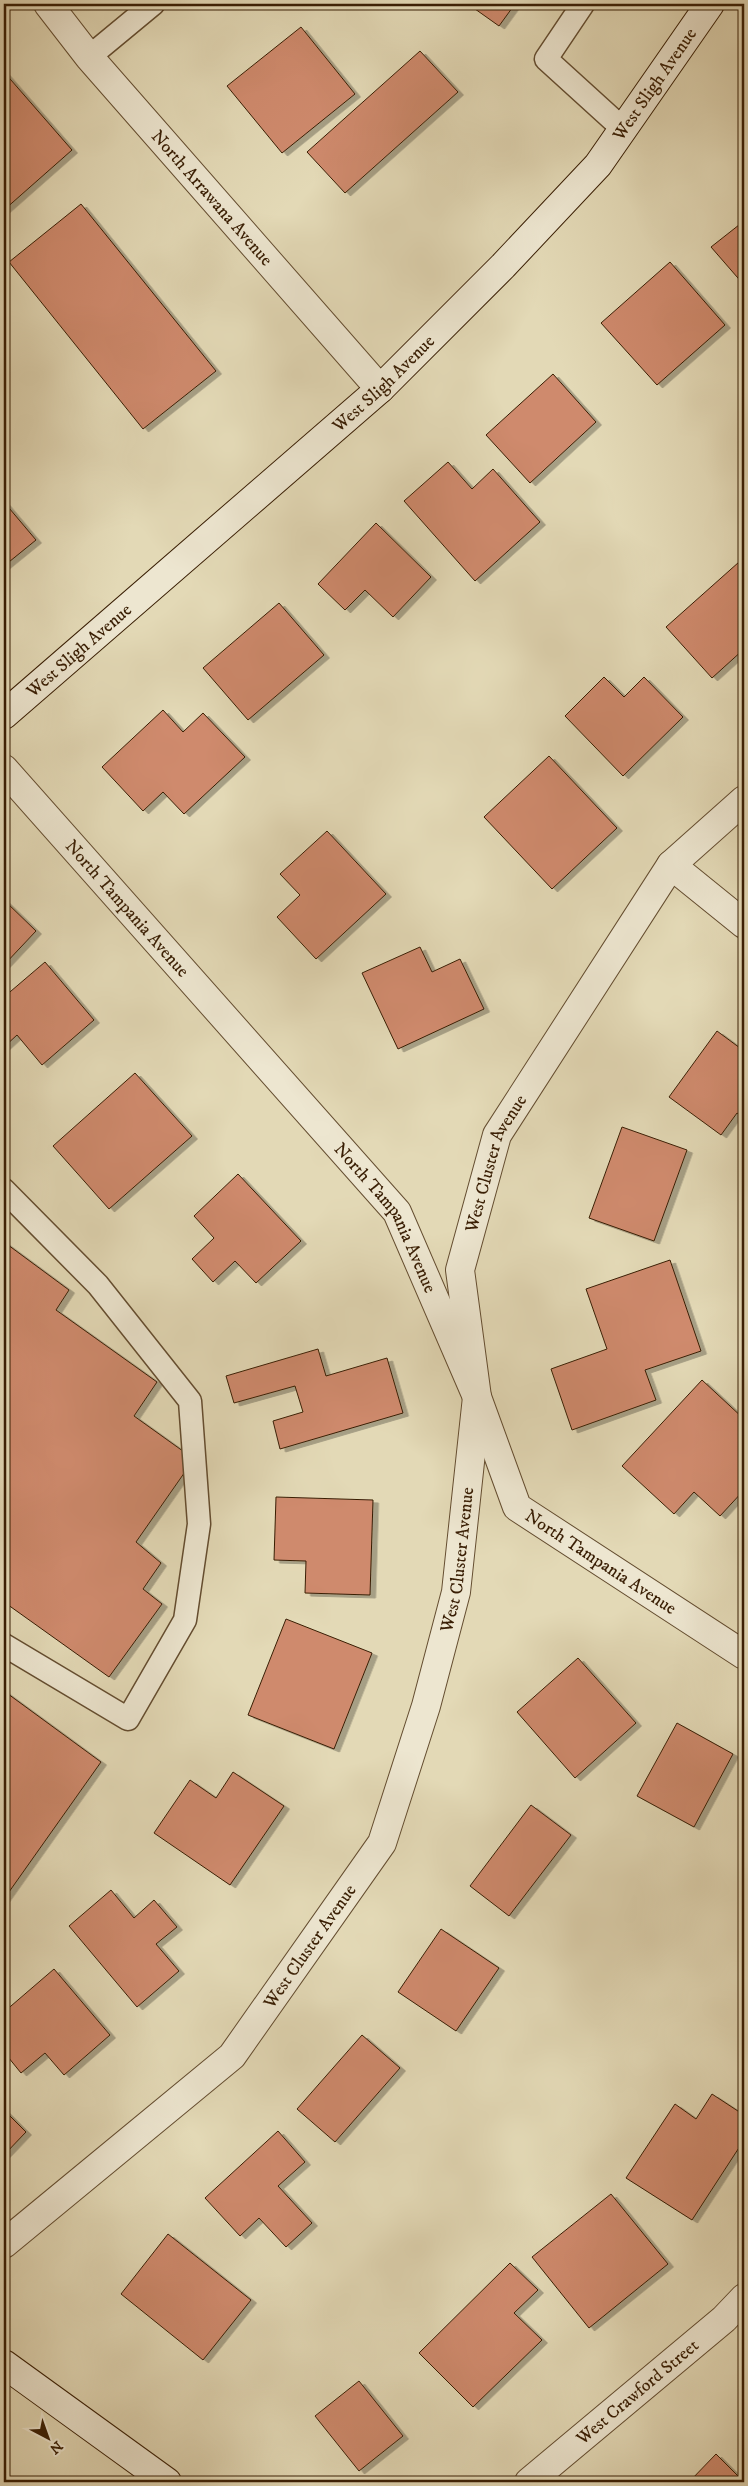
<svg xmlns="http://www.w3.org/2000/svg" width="748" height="2486" font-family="'IM FELL DW Pica',serif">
	<defs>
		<filter id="shadow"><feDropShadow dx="5.5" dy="3" stdDeviation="0" flood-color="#0004"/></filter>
	</defs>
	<rect width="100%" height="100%" fill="#e3d9b6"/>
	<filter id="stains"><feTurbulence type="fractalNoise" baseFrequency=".004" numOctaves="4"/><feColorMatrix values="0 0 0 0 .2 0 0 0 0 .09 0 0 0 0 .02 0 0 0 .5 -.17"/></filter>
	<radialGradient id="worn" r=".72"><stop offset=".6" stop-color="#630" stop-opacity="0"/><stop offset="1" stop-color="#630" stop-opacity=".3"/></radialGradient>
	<g fill="#cf8a6d" stroke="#391e04" filter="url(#shadow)">
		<path d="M468,4h47l-16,22z"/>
		<path d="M301,27l54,67 -73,59 -55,-67z"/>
		<path d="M420,51l38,41 -113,101 -38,-41z"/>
		<path d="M4,72l68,78 -68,60z"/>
		<path d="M81,204l135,167 -73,58 -134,-167z"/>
		<path d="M744,221v64l-33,-38z"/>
		<path d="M670,262l55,63 -68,60 -56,-62z"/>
		<path d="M553,374l43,48 -66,61 -44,-48z"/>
		<path d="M448,462l24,27 21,-20 47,53 -65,59 -71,-80z"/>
		<path d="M4,502l32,38 -32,26z"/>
		<path d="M376,523l55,54 -38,40 -28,-27 -20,20 -27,-26z"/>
		<path d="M739,562l5,5v82l-32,29 -46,-51z"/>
		<path d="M279,603l45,52 -76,65 -45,-52z"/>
		<path d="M604,677l20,20 20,-20 39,40 -60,59 -58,-60z"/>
		<path d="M163,710l20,22 20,-19 42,44 -61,57 -21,-22 -20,19 -41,-44z"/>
		<path d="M549,756l68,72 -65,61 -68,-72z"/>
		<path d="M327,831l59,63 -70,65 -39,-42 23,-22 -20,-21z"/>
		<path d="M4,900l32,31 -32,34z"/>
		<path d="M420,947l12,25 28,-13 24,50 -86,40 -36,-76z"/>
		<path d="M45,962l49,58 -52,45 -25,-30 -13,12v-50z"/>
		<path d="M717,1031l27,20v67l-7,-5 -16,22 -52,-38z"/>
		<path d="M135,1073l57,63 -83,73 -56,-63z"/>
		<path d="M622,1127l65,23 -33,91 -65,-23z"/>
		<path d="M238,1174l63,67 -45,42 -21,-22 -22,21 -21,-23 22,-21 -20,-22z"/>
		<path d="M4,1242l65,48 -13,20 101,72 -23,34 60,43 -58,83 25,21 -18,26 19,15 -53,73 -105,-75z"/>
		<path d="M670,1260l31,91 -56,19 11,30 -84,30 -21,-61 56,-20 -21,-60z"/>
		<path d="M318,1349l8,27 61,-18 16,55 -123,36 -7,-28 30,-9 -8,-26 -61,17 -8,-27z"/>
		<path d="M702,1380l42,39v71l-24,26 -26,-24 -20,22 -52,-48z"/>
		<path d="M276,1497l97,3 -3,95 -65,-2 1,-32 -32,-1z"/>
		<path d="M286,1619l86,34 -38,96 -86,-34z"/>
		<path d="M578,1658l58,65 -61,55 -58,-66z"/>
		<path d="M4,1691l97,71 -97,137z"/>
		<path d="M677,1723l56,31 -39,73 -57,-31z"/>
		<path d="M233,1772l51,34 -54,79 -76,-52 36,-53 26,18z"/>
		<path d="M531,1805l40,30 -62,81 -39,-30z"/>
		<path d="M111,1890l23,28 20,-18 23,27 -21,17 23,27 -42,36 -68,-81z"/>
		<path d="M441,1929l58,39 -43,63 -58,-39z"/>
		<path d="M54,1969l56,66 -46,40 -19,-22 -24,20 -17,-21v-40z"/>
		<path d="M362,2035l38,33 -65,74 -38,-33z"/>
		<path d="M712,2094l32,21v25l-52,80 -66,-42 49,-74 21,15z"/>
		<path d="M4,2110l22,22 -22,23z"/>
		<path d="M278,2131l27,31 -27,24 34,37 -26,24 -27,-29 -19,18 -35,-38z"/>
		<path d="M611,2194l57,70 -79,64 -57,-71z"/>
		<path d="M168,2234l83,66 -48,60 -82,-66z"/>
		<path d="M510,2263l28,27 -24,23 28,27 -69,67 -54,-54z"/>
		<path d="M359,2381l44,55 -44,35 -44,-55z"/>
		<path d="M716,2454l28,28h-55z"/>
	</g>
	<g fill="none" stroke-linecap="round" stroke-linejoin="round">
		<g stroke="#644d30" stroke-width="25">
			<g id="lane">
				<path d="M583,4l-37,55 77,70"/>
				<path d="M89,57l64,-53"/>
				<path d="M4,1190l94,95 92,116 9,123 -14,96 -57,99 -124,-74"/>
			</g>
		</g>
		<g stroke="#644d30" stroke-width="30">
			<g id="street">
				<path id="s1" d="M48,4l41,53 291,332"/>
				<path id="s2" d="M4,769l393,443 80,185 40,110 227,148"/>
				<path d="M671,865l73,59"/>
				<path id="s3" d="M4,2244l228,-188 150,-213 44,-137 30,-114 21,-195 -17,-127 37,-135 174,-270 73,-65"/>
				<path id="s4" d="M529,2482l195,-163 20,-21"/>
			</g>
		</g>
		<g stroke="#391e04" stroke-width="30">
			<g id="secondary">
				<path id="s5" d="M4,715l376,-326 123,-123 95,-101 112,-161"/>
				<path d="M4,2364l163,118"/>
			</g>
		</g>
		<use href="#lane" stroke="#ede6d0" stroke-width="22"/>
		<use href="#street" stroke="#ede6d0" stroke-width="28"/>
		<use href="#secondary" stroke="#ede6d0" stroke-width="28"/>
	</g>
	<g text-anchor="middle" stroke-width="4" stroke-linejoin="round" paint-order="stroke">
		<g font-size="18" fill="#391e04" stroke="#ede6d0">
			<text dy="6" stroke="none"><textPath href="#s5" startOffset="909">West Sligh Avenue</textPath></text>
			<text dy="6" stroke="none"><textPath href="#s1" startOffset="254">North Arrawana Avenue</textPath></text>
			<text dy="6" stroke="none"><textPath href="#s5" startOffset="504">West Sligh Avenue</textPath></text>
			<text dy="6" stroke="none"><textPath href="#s5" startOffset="99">West Sligh Avenue</textPath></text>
			<text dy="6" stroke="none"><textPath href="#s2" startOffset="186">North Tampania Avenue</textPath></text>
			<text dy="6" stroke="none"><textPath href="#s3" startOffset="1255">West Cluster Avenue</textPath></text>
			<text dy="6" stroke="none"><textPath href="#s2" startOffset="591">North Tampania Avenue</textPath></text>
			<text dy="6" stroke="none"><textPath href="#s3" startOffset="850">West Cluster Avenue</textPath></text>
			<text dy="6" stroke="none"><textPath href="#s2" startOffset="1011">North Tampania Avenue</textPath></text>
			<text dy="6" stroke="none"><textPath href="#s3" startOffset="430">West Cluster Avenue</textPath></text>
			<text dy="6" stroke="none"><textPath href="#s4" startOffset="141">West Crawford Street</textPath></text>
		</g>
	</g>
	<rect width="748" height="2486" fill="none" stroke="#e3d9b6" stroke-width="20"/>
	<rect x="5" y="5" width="738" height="2476" fill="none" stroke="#391e04" stroke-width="2.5"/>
	<rect x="10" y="10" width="728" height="2466" fill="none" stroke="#391e04"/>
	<g transform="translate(48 2438) rotate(139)" stroke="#ede6d0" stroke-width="4" paint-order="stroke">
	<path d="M0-4L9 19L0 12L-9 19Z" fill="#391e04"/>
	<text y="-8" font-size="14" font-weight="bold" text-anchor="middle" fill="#391e04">N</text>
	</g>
	<rect width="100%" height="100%" filter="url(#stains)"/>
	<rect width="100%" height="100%" fill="url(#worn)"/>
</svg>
